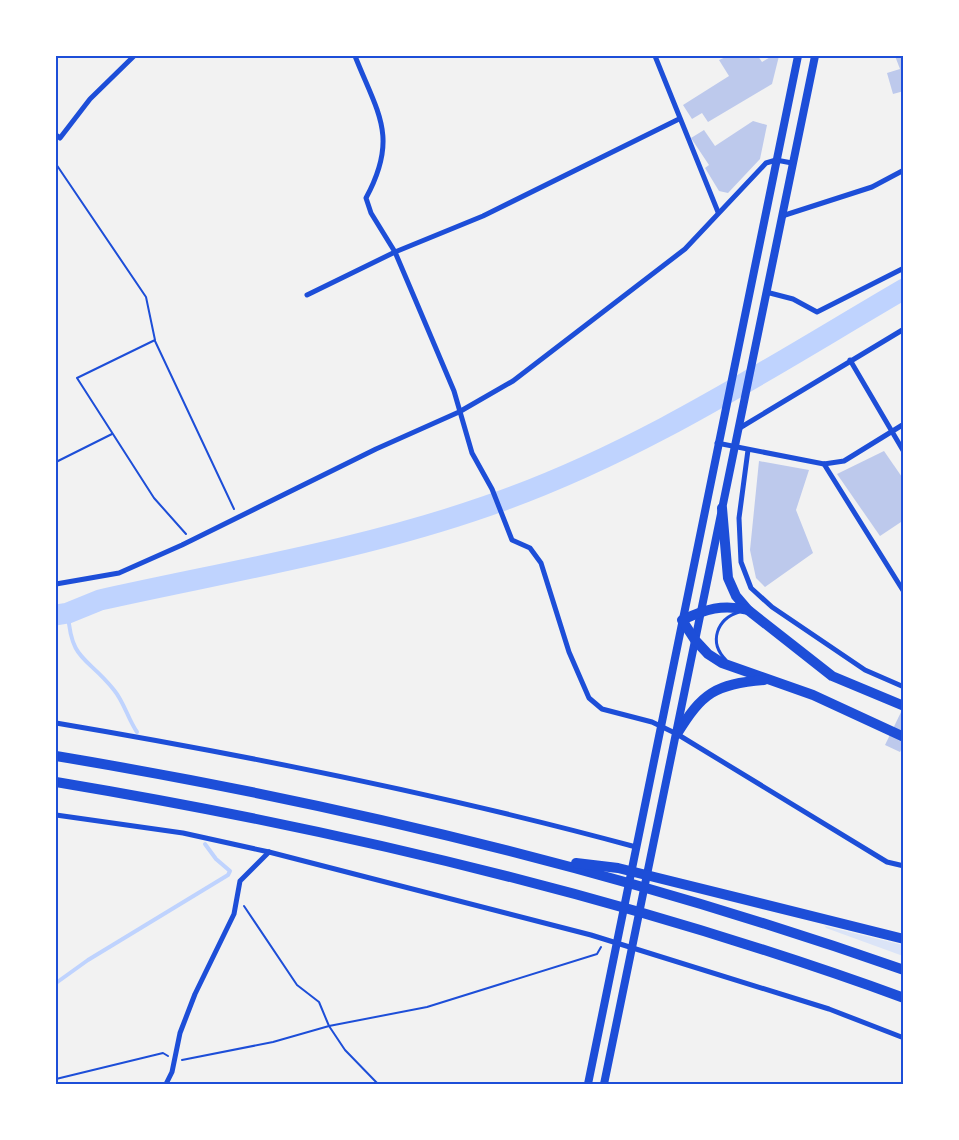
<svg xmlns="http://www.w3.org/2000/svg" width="959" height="1140" font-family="Figtree,sans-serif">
	<rect width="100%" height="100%" fill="#f2f2f2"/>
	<path fill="#dbe4f7" d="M825,926l78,19v11l-77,-28z"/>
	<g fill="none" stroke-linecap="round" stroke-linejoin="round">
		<g stroke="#bfd3fe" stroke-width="4">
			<path d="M68,613c3,49 19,43 46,77 10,12 14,29 23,42"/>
			<path d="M56,983l32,-23 140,-85 2,-4 -14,-12 -11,-15"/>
		</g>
		<path stroke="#bfd3fe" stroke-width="21" d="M56,615l12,-2 32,-13c130,-29 261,-50 387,-94 151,-52 280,-137 417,-217"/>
	</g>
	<g fill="#bdc9ec">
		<path d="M728,56h30l4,6 10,-6h7l-7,28 -64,38 -6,-9 -10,6 -9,-14 46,-29 -10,-16z"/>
		<path d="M895,56h9v35l-11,3 -6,-21 13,-4z"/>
		<path d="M753,121l14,4 -7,34 -32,34 -9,-2 -14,-23 4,-3 -18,-27 13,-8 11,16z"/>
		<path d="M884,451l20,29v40l-24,16 -43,-62z"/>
		<path d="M759,461l50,9 -13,40 17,43 -48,34 -9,-9 -6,-28z"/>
		<path d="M904,706v39l-4,7 -15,-7z"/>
	</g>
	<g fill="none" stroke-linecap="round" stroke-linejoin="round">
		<g stroke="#1d4ed8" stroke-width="2">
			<path d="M56,164l90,133 9,43 -78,38 77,120 32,36"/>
			<path d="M155,341l79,168"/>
			<path d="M56,462l56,-28"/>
			<path d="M182,1060l91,-18 56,-16 -10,-24 -22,-17 -53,-79"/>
			<path d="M56,1079l107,-26 5,3"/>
			<path d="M378,1084l-33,-34 -16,-24 98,-19 170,-53 4,-7"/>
		</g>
		<path stroke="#1d4ed8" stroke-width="3" d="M726,660c-18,-18 -9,-41 13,-48"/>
		<g stroke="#1d4ed8" stroke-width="5">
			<path d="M355,56c23,58 44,81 11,142l5,15 24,39 20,47 39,92 18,62 20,36 20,51 18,8 11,15 28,89 20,46 13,11 50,13 25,12 210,128 17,4"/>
			<path d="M655,56l63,156"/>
			<path d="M56,135l4,3 30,-39 44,-43"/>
			<path d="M782,216l90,-29 32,-17"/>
			<path d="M766,292l27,7 24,13 87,-44"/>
			<path d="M307,295l88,-43 88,-36 196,-97"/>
			<path d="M850,360l54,92"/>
			<path d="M738,429l166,-100"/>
			<path d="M717,443l107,21 20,-3 60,-37"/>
			<path d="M748,450l-9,68 2,44 10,26 21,19 93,63 39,17"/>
			<path d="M824,464l80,128"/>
			<path d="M56,584l63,-11 63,-28 194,-96 83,-37 54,-31 172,-132 81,-86 10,-3 16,3"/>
			<path d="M56,723c195,33 389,72 580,124"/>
			<path d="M56,815l127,18 86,19 322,83 238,74 75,29"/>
			<path d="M166,1084l6,-12 8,-39 15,-39 39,-80 6,-33 29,-29"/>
		</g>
		<g stroke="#1d4ed8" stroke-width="8">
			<path d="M588,1084l210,-1028"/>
			<path d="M604,1084l211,-1028"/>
		</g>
		<g stroke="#1d4ed8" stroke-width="10">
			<path d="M722,508l6,70 8,18 12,14 84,66 72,30"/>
			<path d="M748,610c-26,-6 -42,-1 -66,10l13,20 13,14 14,9 91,32 91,42"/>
			<path d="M677,734c25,-41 38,-50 87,-54"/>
			<path d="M56,756c288,48 572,117 848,214"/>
			<path d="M56,782c287,48 574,116 848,216"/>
			<path d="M576,863l42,5 286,71"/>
		</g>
	</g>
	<rect width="959" height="1140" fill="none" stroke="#ffffff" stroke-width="114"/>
	<rect x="57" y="57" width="845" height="1026" fill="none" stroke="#1d4ed8" stroke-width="2"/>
</svg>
